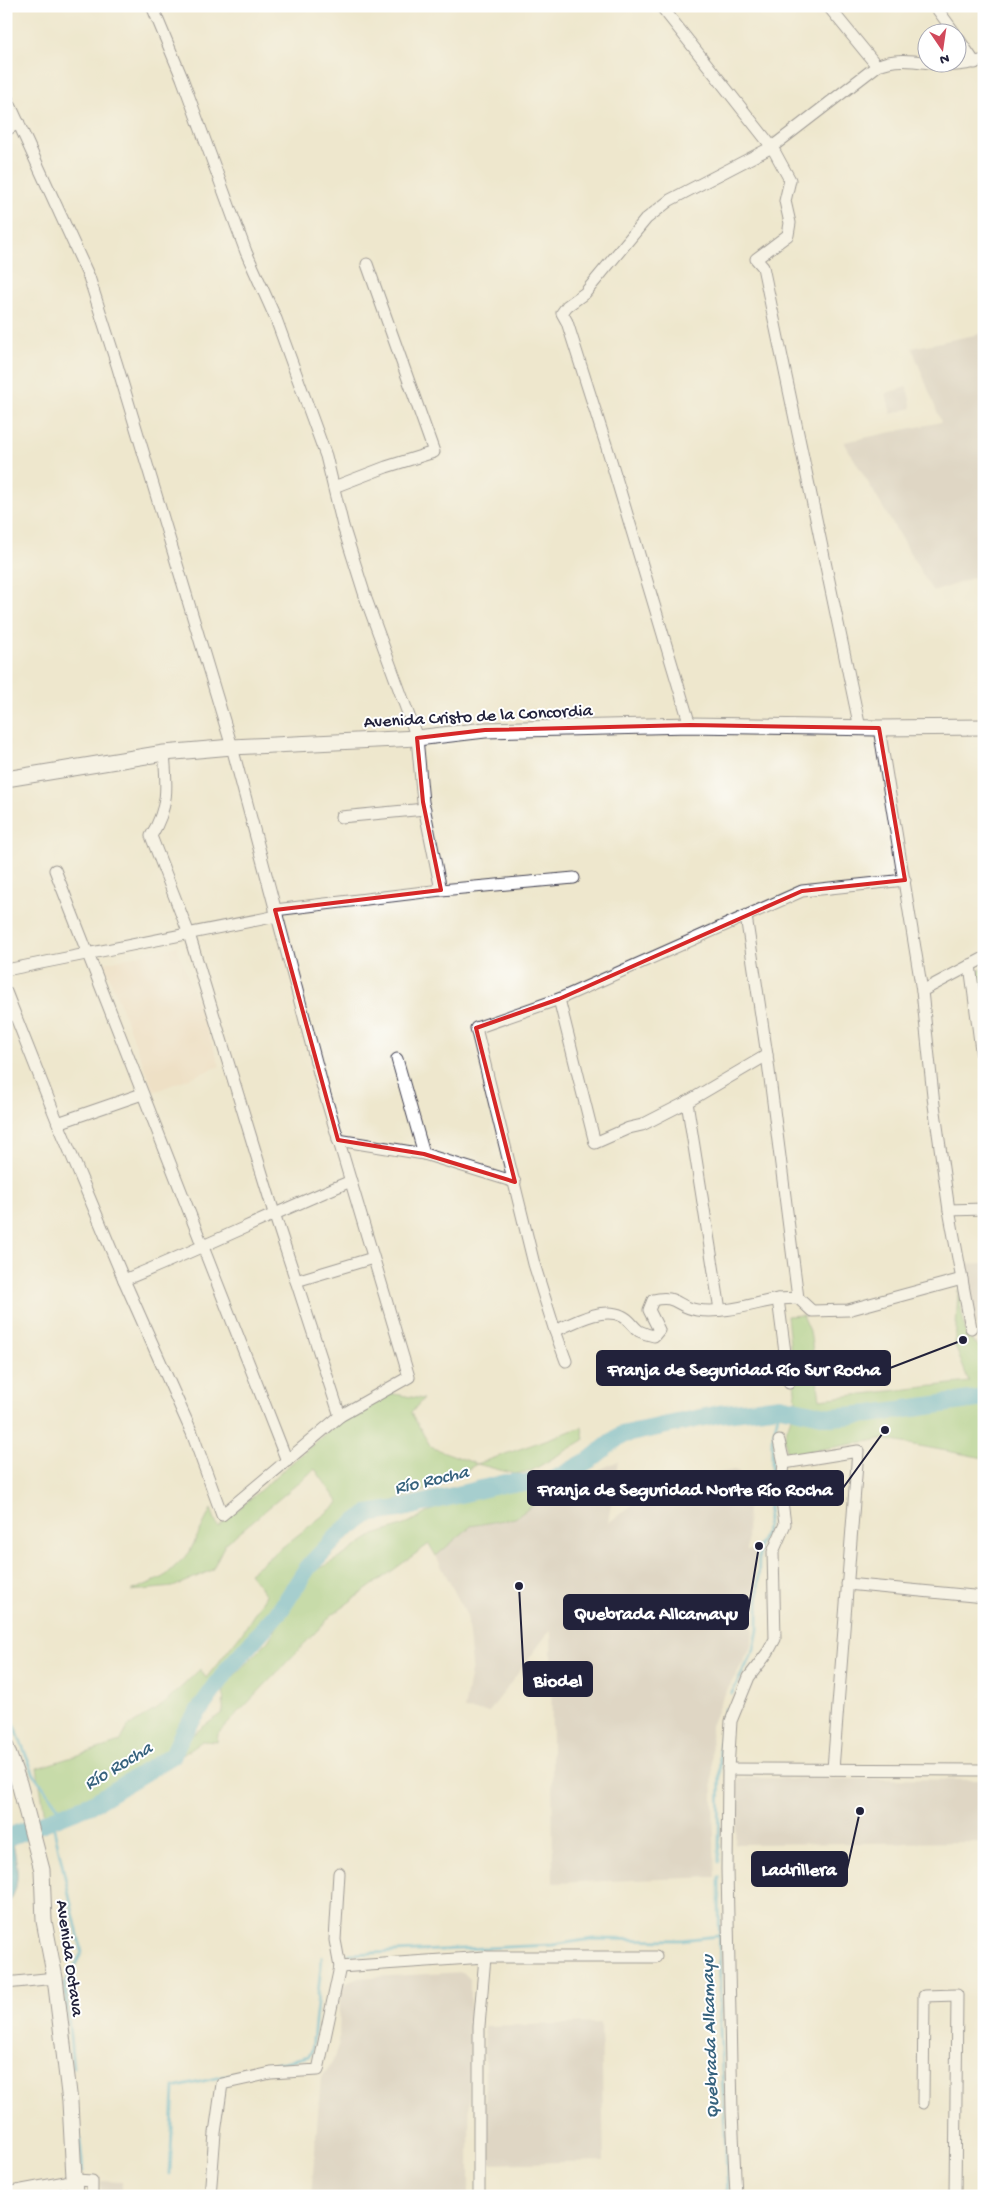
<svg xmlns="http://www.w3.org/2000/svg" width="990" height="2202" font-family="'Gochi Hand',sans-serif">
	<rect width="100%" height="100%" fill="#fff"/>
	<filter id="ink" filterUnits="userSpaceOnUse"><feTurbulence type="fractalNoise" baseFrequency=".02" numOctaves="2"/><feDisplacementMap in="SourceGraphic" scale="10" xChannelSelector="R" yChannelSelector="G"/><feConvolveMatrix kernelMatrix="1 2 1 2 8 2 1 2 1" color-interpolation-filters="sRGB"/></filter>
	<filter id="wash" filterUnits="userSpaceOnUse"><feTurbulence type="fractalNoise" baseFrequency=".0096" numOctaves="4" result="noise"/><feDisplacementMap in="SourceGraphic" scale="20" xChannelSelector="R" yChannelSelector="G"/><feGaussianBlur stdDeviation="1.12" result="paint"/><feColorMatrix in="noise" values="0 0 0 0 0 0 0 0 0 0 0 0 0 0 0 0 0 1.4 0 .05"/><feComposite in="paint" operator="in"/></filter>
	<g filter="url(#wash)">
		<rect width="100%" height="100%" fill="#eee7cd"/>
		<path fill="#eed7bb" d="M177,946l43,120 -66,26 -50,-129z"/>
		<g fill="#ccc2b9">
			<path d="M984,333v241l-51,18 -89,-150 97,-20 -29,-74z"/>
			<path d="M907,387l5,21 -21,6 -5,-21z"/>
			<path d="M984,1263v89l-4,-3 -14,-85z"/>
			<path d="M618,1461l-10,62 51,-38 75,-15 5,2 9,9 -1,69h8l-3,96 -31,55 -10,25 4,151 -162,6 -2,-254 -62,83 -25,-2 8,-45 -5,-49 -31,-60 35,-30 44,-8 40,-28z"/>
			<path d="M738,1778l246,2v62l-249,2z"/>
			<path d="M463,1972l7,7 -1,217h-158l10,-118 11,-15 7,-19 1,-50 4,-9 12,-7z"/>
			<path d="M601,2023l3,138 -117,3 -3,-138z"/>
			<path d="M101,2181l21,1v14h-21z"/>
		</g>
		<g fill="#98cc7c" stroke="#5d775c">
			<path d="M984,968v67l-6,-64z"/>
			<path d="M958,1290l8,45 18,17v40l-6,-1 -125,19h-23l-34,-9 -9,-85 16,-1 7,16 10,68 149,-17 -14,-36z"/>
			<path d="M383,1392l40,7 -12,14 20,34 46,17 105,-37 2,13 -53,31 -16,3 -38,-10 -41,23 -67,22 -29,16 -36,38 -30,42 -67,81 -31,46 -10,20 -76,46 -45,18 -8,-48 83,-26 8,-15 36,-23 36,-35 6,9 38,-48 22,-35 -17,-22 90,-70 -24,-34 -90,75 -13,26 -39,17 -42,4 33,-14 25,-24 22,-44 7,18 109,-95z"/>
			<path d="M984,1402v56l-102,-19 -94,16 -4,-17 8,-24 42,7z"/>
			<path d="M504,1490h51l-40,28 -44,8 -35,30 -7,-12 -96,70 -115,120 -1,8 -15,-1 -22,16 8,-19 35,-26 1,-26 44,-45 44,-69 27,-14 35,-23 28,-9 34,-18z"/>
		</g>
		<path fill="#4fb0ce" stroke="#386984" d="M8,1821c5,27 19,62 -2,85z"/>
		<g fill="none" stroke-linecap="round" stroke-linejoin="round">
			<g stroke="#4fb0ce" stroke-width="3">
				<path d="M732,1693l22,-43 4,-20 1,-84 8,-18 5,-53v-34l8,-35"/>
				<path d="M6,1704l27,69 31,42"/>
				<path d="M52,1820l30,132 -17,31 8,85"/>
				<path d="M719,1862l1,-123 5,-30"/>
				<path d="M719,1877l1,151 8,168"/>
				<path d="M349,1954l204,-9 39,-6 89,1 37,-4"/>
				<path d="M78,2119l5,52"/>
				<path d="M170,2174l4,-86 135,-32 3,-6 10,-93"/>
			</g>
			<path stroke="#4fb0ce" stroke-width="18" d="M6,1838l88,-35 79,-48 10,-22 45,-64 53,-60 27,-42 35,-36 25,-17 31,-5 107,-26h42l43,-24 30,-24 98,-21 61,-8 51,11 40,-3 113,-16"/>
		</g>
	</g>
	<g filter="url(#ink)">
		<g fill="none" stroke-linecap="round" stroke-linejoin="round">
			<g stroke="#414051" stroke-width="13">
				<g id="minor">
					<path d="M152,6l30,72 64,174 30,67 50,137 17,70 23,73 51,139 6,64 18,88"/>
					<path d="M661,6l111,141 18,33 -5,21 5,22 -2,12 -32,24 7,8 97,461"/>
					<path d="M828,6l49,60"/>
					<path d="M935,6l19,26"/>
					<path d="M958,38l17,25"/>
					<path d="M6,96l83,181 28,88 115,382 91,341 86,289 -69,39 -118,99 -30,-82 -68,-153 -66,-157 -52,-131"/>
					<path d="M6,130l13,-7"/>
					<path d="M334,487l52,-20 48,-15 -67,-188"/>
					<path d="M690,725l-81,-271 -42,-132 -5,-9 5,-7 18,-13 61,-74 24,-19 102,-53 105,-81c23,-11 48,-2 72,-1 11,1 24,-2 35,-5"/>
					<path d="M879,728l43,263 12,114 15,105 22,118"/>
					<path d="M164,753c3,33 5,54 -13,83l38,98 85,279 66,203"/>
					<path d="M341,817l84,-8"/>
					<path d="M55,870l232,591"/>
					<path d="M275,910l166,-20 133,-12"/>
					<path d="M746,916l21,139 31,243 -20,1 11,84"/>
					<path d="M970,965l14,108"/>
					<path d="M6,970l271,-54"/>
					<path d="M922,991l62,-33"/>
					<path d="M559,999l36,144 34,-15 13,-3 45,-23 80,-47"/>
					<path d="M397,1059l27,95"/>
					<path d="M687,1102l33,208"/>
					<path d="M58,1123l84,-29"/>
					<path d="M338,1140l86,14 91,28"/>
					<path d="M949,1210l35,-1"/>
					<path d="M124,1280c76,-31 150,-67 227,-99"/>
					<path d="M296,1281l77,-23"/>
					<path d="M798,1298l14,13 36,-1 114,-31"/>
					<path d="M555,1331c18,-8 47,-25 67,-15 9,4 10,10 17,15 4,2 10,4 15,5l5,-6 -10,-20 4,-10c24,-6 23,7 44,10 26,4 55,-6 81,-11"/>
					<path d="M566,1361l-11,-30 -21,-67 -58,-236 83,-29 243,-108 103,-11"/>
					<path d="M784,1463l74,-12 -25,318"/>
					<path d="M847,1584l137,13"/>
					<path d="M728,1769l256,1"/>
					<path d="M340,1967l145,-10h171"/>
					<path d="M6,1983l49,-5"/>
					<path d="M923,2103l1,-107 33,-1 -2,201"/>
					<path d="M6,2193l70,-13 16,1v15"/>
					<path d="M210,2196l5,-63 7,-49 49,-11 47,-3 22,-103 -5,-27 4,-67"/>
					<path d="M479,2196v-170l6,-69"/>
					<path d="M736,2196l-4,-83 -5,-244 1,-100 3,-48 18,-44 19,-25 7,-13 -2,-87 12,-28 -4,-30 3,-31 -5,-22"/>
				</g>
			</g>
			<g stroke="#414051" stroke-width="17">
				<g id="major">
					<path d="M6,779l158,-26 68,-6 185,-9 68,-8 205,-5 189,3 105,-1"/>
					<path d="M6,1747l13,36 23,87 2,51 11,57 15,124 5,94"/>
				</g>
			</g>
			<use href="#minor" stroke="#fff" stroke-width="11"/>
			<use href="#major" stroke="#fff" stroke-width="15"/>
		</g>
	</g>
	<path d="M0 0H990V2202H0ZM690,725l189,3 26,152 -103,11 -243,108 -83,29 39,154 -91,-28 -86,-14 -63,-230 166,-20 -18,-88 -6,-64 68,-8z" fill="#eee7cd" fill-opacity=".55" fill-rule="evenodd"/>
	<path fill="none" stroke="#d62828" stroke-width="4" stroke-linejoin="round" d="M690,725l189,3 26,152 -103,11 -243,108 -83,29 39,154 -91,-28 -86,-14 -63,-230 166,-20 -18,-88 -6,-64 68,-8z"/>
	<g text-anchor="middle" stroke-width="4" stroke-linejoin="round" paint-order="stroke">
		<g font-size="18" fill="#22223b" stroke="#fff">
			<text transform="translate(478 715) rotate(-3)" y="6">Avenida Cristo de la Concordia</text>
			<text transform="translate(71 1958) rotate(82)" y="6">Avenida Octava</text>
		</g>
		<g font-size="19" font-style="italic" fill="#36627d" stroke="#fff">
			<text transform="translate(431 1478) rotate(-13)" y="7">Río Rocha</text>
			<text transform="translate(117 1764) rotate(-31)" y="7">Río Rocha</text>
			<text transform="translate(708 2037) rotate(-92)" y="7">Quebrada Allcamayu</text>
		</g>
	</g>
	<path fill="none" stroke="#22223b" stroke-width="2" d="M963 1340L890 1368M885 1430L843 1488M759 1546L748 1612M519 1586L524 1679M860 1811L847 1869"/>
	<g fill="#22223b" stroke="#fff" stroke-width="2">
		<circle cx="963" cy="1340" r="5"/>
		<circle cx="885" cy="1430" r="5"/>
		<circle cx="759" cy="1546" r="5"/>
		<circle cx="519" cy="1586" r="5"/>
		<circle cx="860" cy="1811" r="5"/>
	</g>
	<g fill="#22223b" stroke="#22223b" stroke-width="2">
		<rect x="597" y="1351" width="293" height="34" rx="5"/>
		<rect x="528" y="1471" width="315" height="34" rx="5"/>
		<rect x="564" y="1595" width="184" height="34" rx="5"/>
		<rect x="524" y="1662" width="68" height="34" rx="5"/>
		<rect x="752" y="1852" width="95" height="34" rx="5"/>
	</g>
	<g font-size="19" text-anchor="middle" font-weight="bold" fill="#fff">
		<text x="744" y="1375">Franja de Seguridad Río Sur Rocha</text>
		<text x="685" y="1495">Franja de Seguridad Norte Río Rocha</text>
		<text x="656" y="1619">Quebrada Allcamayu</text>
		<text x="558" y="1686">Biodel</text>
		<text x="799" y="1875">Ladrillera</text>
	</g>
	<rect width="990" height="2202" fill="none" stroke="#fff" stroke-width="25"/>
	<g transform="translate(942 48) rotate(167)"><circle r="24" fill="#ffffff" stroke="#a7a7b1"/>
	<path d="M0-4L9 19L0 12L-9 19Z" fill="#d1495b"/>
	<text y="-8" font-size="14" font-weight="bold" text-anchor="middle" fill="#22223b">N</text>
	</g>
</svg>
